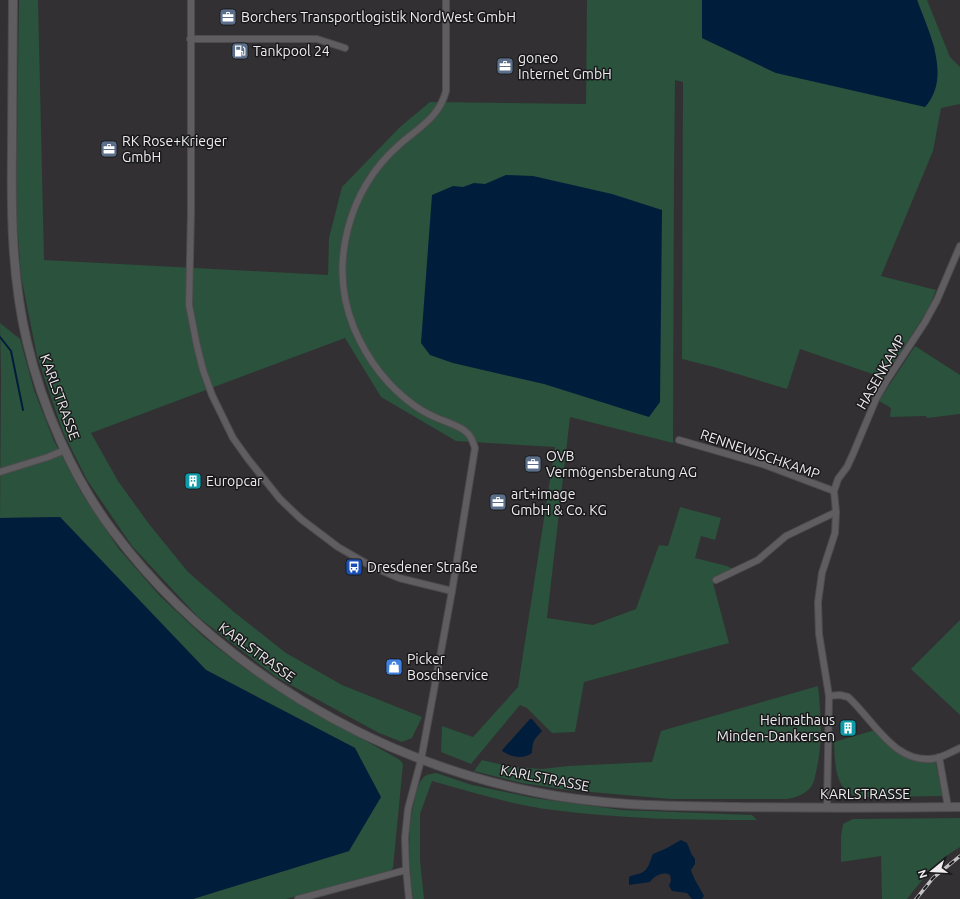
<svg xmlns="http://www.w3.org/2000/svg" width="960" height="899" font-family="Ubuntu,sans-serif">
	<rect width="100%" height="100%" fill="#323033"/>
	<g fill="#2a523c">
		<path d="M19,0h19l6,260 284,15 1,-37 13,-51 58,-60 30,-25 156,2 1,-104h115v38l74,35 159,-24 -18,-49h10l23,57 10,10v37l-19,4 -8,43 -52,125 55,14 -7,18 -45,70 -84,-29 -13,40 -73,-22 -32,-8 1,-277 -8,-2 -1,96 -1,267 -103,-26 -23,201 46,7 43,-16 23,-64 9,1 12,-39 41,11 -6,22 -14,-4 -6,22 32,8 10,5 -24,12 16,60 -145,39 -9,50 -23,1 -25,-25 -7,-3 -49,59 -30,-12 1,-26 31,11 45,-50 37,-240 -99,-6 -75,-44 -36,-59 -254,95 27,48 31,43 39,48 46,40 52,41 56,32 80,32 -10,21 -10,4 -23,-9 -103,-56 -78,-60 -66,-71 -45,-66 -24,-48 -26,-76 -16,-80 -5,-67z"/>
		<path d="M0,323l20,16 14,51 20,51 28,53 37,55 41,47 45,42 39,30 65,41 91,51 3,4 -10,104 -3,3 -104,28h-93l156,-48 6,-103 -149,-78 -146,-153 -60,1 1,-142z"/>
		<path d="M915,346l45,29v39l-33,4 -1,-2 -36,1 1,-9 -12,-7z"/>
		<path d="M960,620v95l-49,-46z"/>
		<path d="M818,686c3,29 5,57 -2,86 -1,5 -2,11 -5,15 -7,8 -14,10 -24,12h-117l-102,-9 -46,-7 -48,-12 8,-11 29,7 31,2 26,-3 84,-4 9,-31z"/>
		<path d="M875,730l24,23 36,7 8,36 -77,1c-5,0 -11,0 -15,-3 -17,-9 -16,-35 -17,-52z"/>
		<path d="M436,773l36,12 62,13 88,12 130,5 5,5c-68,0 -136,-1 -204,-10 -41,-5 -81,-18 -121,-29l-12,33v46l4,39h-11c-4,-34 -7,-67 2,-101 1,-7 4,-17 10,-22 3,-2 7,-2 11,-3z"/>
		<path d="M960,818v29c-22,12 -38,33 -53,52h-25l-1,-43 -40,6v-26l2,-12 10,-5z"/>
	</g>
	<g fill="#001e3c">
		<path d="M702,0h215c12,32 35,77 8,107l-149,-34 -74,-35z"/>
		<path d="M506,175l27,1 79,18 50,16 -2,192 -11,15 -105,-33 -91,-21 -23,-8 -9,-12 11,-148 21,-9 10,1 11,-4 11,1z"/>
		<path d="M60,517l146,153 149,78 26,49 -32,54 -156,48h-193v-381z"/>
		<path d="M530,719h2l10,12c-9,10 -9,9 -10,22 -9,7 -21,4 -30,-2l1,-2z"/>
		<path d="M681,840l6,3 5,12 3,4v5l-4,6c2,8 9,18 13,26l-2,3h-10l-5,-6 -15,-2 -3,-5 2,-6 -1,-5c-7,-4 -16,1 -20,7l-21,3v-8c5,-3 9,-2 14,-5 6,-3 7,-12 10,-18l14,-6z"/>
	</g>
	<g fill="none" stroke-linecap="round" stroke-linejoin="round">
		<path stroke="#001e3c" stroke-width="2" d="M0,337l11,14 12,59"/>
		<g stroke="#4d4b4e" stroke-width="8">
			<g id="minor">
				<path d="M191,0v213l-2,92 8,41 6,24 9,25 21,43 15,21 32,40 21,20 37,28 33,19 28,12 53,13"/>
				<path d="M190,39h127l28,9"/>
				<path d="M679,440l86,25 69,26"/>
				<path d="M0,472l48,-15 17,-7"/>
				<path d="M716,580l42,-20 28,-24 50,-24"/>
				<path d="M829,696l11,-1 8,2c26,23 47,70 89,61 8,-2 16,-7 23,-10"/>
				<path d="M939,757l9,50"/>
				<path d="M827,808l2,-112 -10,-62 -1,-32 4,-29 13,-40 1,-21 -2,-21 4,-12 9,-12 6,-13 23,-55 11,-19 38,-58 12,-22 23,-54"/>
				<path d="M298,899l108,-29"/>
				<path d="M409,899l-3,-31 -1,-30 3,-29 13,-49 10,-54 21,-115 23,-143c-2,-6 -4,-13 -9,-16 -5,-5 -12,-7 -19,-10 -11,-4 -22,-9 -32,-16 -28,-20 -48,-47 -61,-78 -26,-63 -6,-138 45,-183 19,-17 40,-27 47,-54v-91"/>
			</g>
		</g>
		<g stroke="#4d4b4e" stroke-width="10">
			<path id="tertiary" d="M13,0c0,50 -1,100 -1,149 -1,65 0,130 15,193 15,65 46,136 86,189 100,134 259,229 422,261 67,14 134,14 201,15 75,1 149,1 224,0"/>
		</g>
		<use href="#minor" stroke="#605d61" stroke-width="6"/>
		<use href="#tertiary" stroke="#605d61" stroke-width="8"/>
		<g stroke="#c2c0c2" stroke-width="3.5">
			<path id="rail" d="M916,899l17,-21 27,-22"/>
		</g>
		<use href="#rail" stroke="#19181a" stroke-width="2" stroke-dasharray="6" stroke-linecap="butt"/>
	</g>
	<defs>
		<g id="office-square" transform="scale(0.9)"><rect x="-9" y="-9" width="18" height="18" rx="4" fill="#5c6f8a" stroke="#19181a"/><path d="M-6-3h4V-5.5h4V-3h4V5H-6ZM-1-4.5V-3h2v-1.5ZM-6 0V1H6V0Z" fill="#fff"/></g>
		<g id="fuel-square" transform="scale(0.9)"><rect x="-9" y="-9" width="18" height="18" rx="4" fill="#5c6f8a" stroke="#19181a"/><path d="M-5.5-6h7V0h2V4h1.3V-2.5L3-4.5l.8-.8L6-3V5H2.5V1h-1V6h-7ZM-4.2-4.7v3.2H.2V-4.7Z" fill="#fff"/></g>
		<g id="building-square" transform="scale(0.9)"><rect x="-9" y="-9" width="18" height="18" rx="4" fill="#0f9aa8" stroke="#19181a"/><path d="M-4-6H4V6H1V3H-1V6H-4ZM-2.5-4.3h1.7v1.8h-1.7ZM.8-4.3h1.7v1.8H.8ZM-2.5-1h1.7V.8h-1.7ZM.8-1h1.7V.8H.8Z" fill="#fff"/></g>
		<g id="bus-square" transform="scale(0.9)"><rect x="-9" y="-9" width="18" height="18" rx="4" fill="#1a4fb4" stroke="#19181a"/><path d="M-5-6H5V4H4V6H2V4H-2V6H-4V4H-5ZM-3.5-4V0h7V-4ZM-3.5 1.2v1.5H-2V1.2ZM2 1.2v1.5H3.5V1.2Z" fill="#fff"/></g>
		<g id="shop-square" transform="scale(0.9)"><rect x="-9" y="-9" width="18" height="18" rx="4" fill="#3f7fe0" stroke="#19181a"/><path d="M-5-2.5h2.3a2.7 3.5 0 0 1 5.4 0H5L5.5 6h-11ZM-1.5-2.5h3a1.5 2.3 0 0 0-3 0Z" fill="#fff"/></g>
	</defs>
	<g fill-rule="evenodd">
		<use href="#office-square" x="228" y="17"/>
		<use href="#fuel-square" x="240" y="51"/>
		<use href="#office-square" x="505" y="66"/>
		<use href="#office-square" x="109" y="149"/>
		<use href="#office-square" x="533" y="464"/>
		<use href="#building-square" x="193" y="481"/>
		<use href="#office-square" x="498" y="502"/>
		<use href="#bus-square" x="354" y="567"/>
		<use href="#shop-square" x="394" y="667"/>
		<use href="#building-square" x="848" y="728"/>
	</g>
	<g text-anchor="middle" stroke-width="3" stroke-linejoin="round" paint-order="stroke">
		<g font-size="14" fill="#eeecee" stroke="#19181a" text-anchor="start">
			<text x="241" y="22">Borchers Transportlogistik NordWest GmbH</text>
			<text x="253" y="56">Tankpool 24</text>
			<text x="518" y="63">goneo<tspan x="518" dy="16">Internet GmbH</tspan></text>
			<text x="122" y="146">RK Rose+Krieger<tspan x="122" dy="16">GmbH</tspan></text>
			<text x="546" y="461">OVB<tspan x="546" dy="16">Vermögensberatung AG</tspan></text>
			<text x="206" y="486">Europcar</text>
			<text x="511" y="499">art+image<tspan x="511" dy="16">GmbH &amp; Co. KG</tspan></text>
			<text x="367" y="572">Dresdener Straße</text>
			<text x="407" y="664">Picker<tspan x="407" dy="16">Boschservice</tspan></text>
			<text x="835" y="725" text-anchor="end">Heimathaus<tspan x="835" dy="16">Minden-Dankersen</tspan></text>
		</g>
		<g font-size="14" fill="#eeecee" stroke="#19181a">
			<text transform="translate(881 372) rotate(-60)" y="5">HASENKAMP</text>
			<text transform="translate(60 397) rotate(70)" y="5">KARLSTRASSE</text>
			<text transform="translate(760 454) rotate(19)" y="5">RENNEWISCHKAMP</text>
			<text transform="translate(257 652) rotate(36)" y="5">KARLSTRASSE</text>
			<text transform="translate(545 778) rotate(11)" y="5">KARLSTRASSE</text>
			<text x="865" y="799">KARLSTRASSE</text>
		</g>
	</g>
	<g transform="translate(932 871) rotate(252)" stroke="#19181a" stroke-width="3" paint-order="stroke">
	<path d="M0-3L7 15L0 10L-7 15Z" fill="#eeecee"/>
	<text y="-6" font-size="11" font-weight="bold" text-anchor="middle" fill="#eeecee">N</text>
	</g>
</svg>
